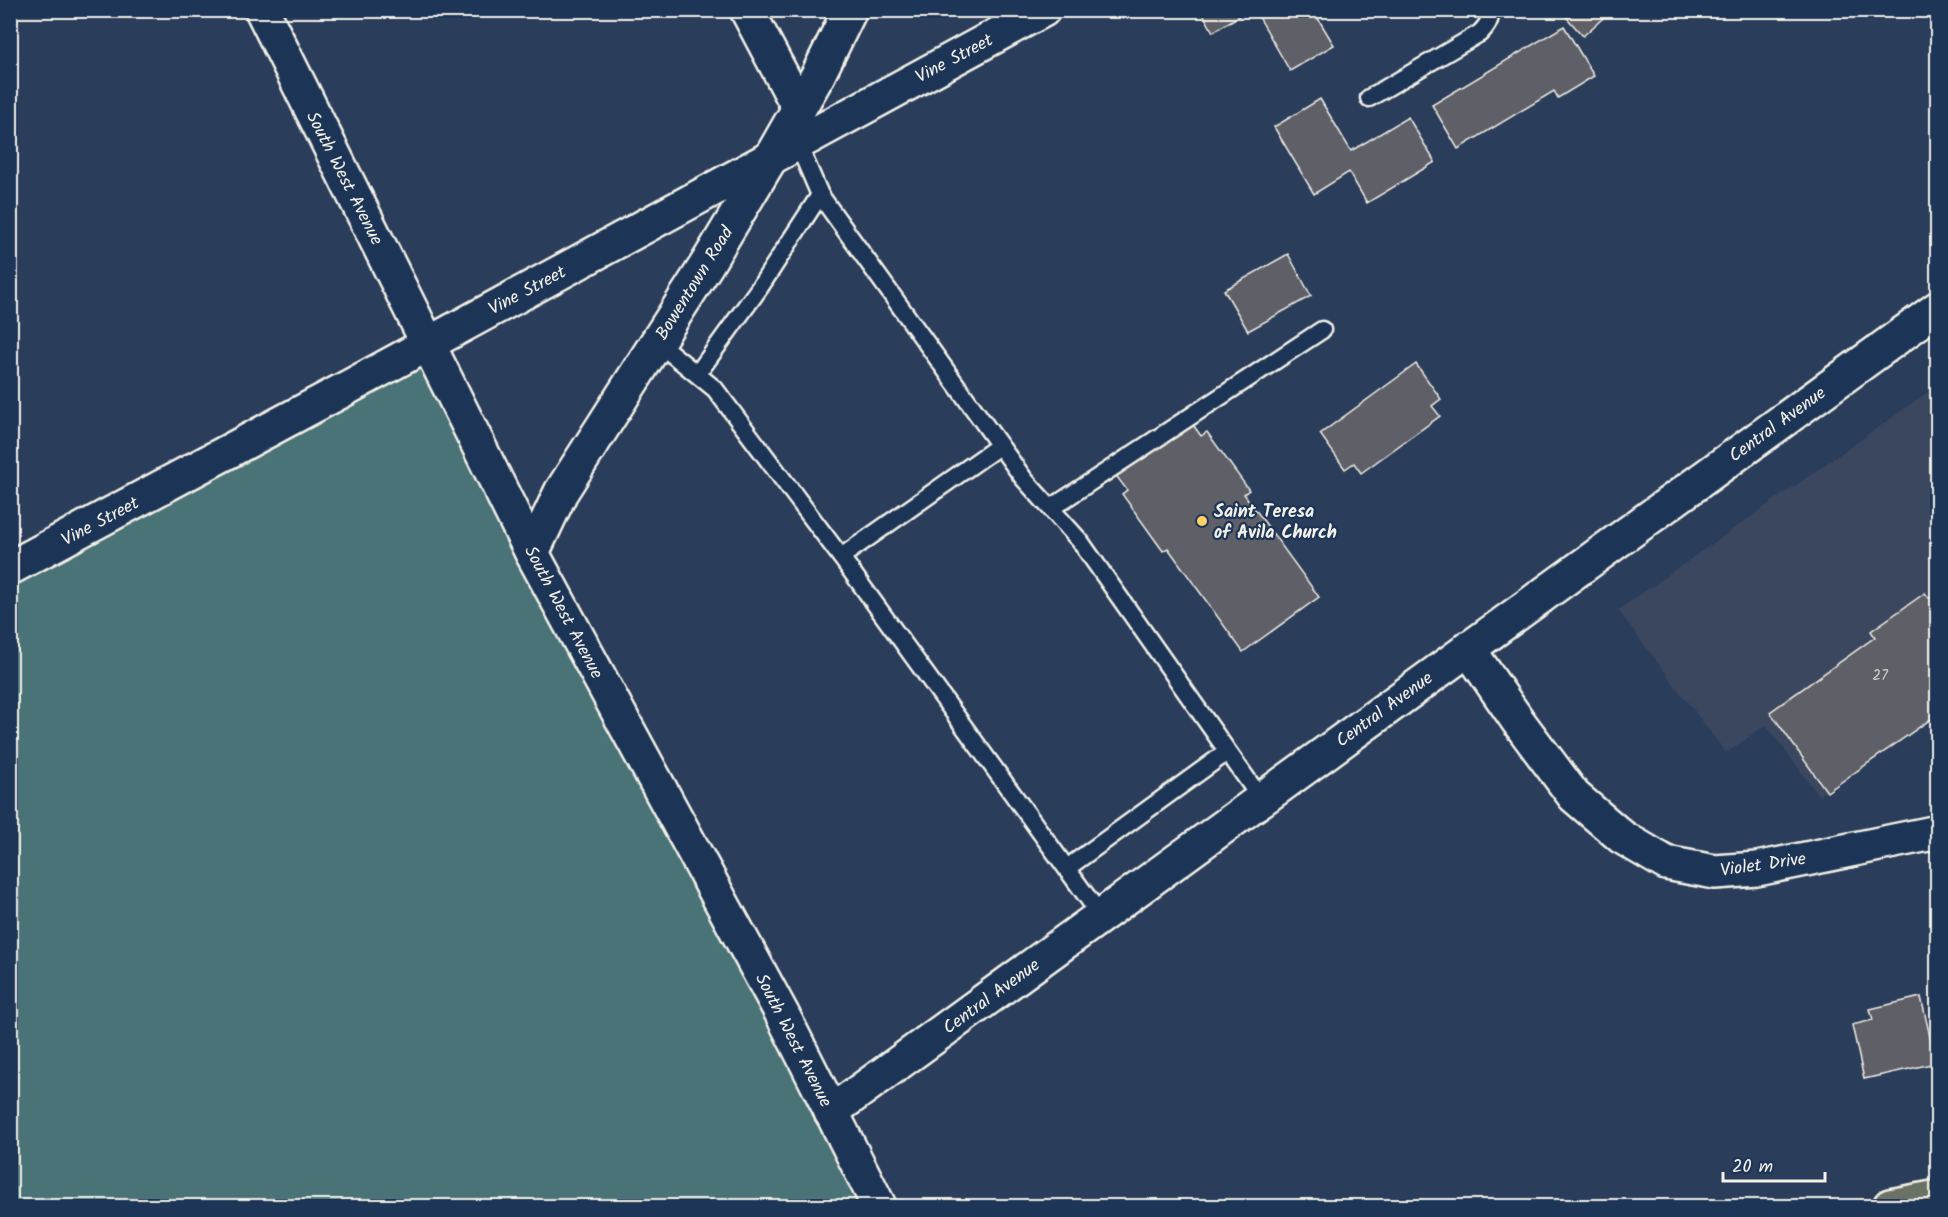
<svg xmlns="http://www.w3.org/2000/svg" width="1948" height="1217" font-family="Kalam,sans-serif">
	<rect width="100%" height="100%" fill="#2a3d5a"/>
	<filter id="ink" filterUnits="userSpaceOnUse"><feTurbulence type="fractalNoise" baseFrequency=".0167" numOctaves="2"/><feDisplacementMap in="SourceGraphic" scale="12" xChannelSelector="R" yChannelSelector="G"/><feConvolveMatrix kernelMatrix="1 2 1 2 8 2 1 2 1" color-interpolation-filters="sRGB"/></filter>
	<g filter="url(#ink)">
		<path fill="#3a475e" d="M1937,386v341l-6,-9 -112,78 -53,-71 -40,28 -108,-143z"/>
		<path fill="#4a7377" stroke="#9fb2b0" stroke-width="1.5" d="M428,344l451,862h-868v-638z"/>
		<g fill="#5e5f68" stroke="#f4f1e8" stroke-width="1.5">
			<path d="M1201,10h48l-36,22z"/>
			<path d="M1255,10h58l21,35 -44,26z"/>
			<path d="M1560,10h52l-29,26z"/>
			<path d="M1564,26l30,50 -36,22 -4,-7 -96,58 -26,-44z"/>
			<path d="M1320,99l31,52 57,-34 27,45 -68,41 -18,-31 -35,22 -40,-67z"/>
			<path d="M1288,254l23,42 -63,35 -24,-41z"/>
			<path d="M1416,364l25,35 -9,7 8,10 -79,57 -7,-10 -9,6 -25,-35z"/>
			<path d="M1189,419l12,17 6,-4 42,58 -5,4 75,103 -76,55 -75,-104 -5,3 -41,-57 5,-4 -13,-17z"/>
			<path d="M1938,592v122l-111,78 -57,-80 105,-75 -4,-6 54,-38 4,5z"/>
			<path d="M1921,997l15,66 -72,16 -12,-54 21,-5 -3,-11z"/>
		</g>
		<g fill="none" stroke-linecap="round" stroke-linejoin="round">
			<g stroke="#f4f1e8" stroke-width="21">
				<g id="lane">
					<path d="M1369,98l111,-65c7,-7 11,-13 10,-23"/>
					<path d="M798,144l22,51 204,284 56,62 181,258"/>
					<path d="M657,342l58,47 126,168 260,359"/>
					<path d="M698,373l62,-86 60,-92"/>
					<path d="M1051,508l271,-178"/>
					<path d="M841,557l158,-111"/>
					<path d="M1067,868l160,-116"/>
				</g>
			</g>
			<g stroke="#f4f1e8" stroke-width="38">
				<g id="street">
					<path d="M262,10l270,543"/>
					<path d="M747,10l52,98"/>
					<path d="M10,568l337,-180 696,-378"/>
					<path d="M1468,648l50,73 56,75 48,41 44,26 49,9 42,-3 181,-37"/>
				</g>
			</g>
			<g stroke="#f4f1e8" stroke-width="38">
				<g id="secondary">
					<path d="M850,10l-32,65 -48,84 -63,105 -146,228 -29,61 250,461 97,192"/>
					<path d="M831,1112l1107,-804"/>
				</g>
			</g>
			<g stroke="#f4f1e8" stroke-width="38">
				<path id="highway" d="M1890,1206l48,-9"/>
			</g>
			<use href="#lane" stroke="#1d3557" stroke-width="16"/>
			<use href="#street" stroke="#1d3557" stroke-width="33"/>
			<use href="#secondary" stroke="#1d3557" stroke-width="33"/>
			<use href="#highway" stroke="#6b7165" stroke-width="33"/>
		</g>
	</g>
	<circle fill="#ffd166" stroke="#1d3557" stroke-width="2" cx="1202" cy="521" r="6"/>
	<g text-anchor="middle" stroke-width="4.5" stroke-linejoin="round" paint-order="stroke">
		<g font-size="15" fill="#ceccc8">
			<text x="1880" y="680">27</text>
		</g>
		<g font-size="18" fill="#f4f1e8" stroke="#1d3557">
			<text transform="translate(954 58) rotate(-28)" y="6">Vine Street</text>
			<text transform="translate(345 178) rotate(63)" y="6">South West Avenue</text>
			<text transform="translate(694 283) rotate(-58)" y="6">Bowentown Road</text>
			<text transform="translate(527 290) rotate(-28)" y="6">Vine Street</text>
			<text transform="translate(1777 424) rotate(-36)" y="6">Central Avenue</text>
			<text transform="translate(100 521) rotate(-28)" y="6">Vine Street</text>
			<text transform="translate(564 612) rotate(62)" y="6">South West Avenue</text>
			<text transform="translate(1384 709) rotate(-36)" y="6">Central Avenue</text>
			<text transform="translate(1763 864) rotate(-8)" y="6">Violet Drive</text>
			<text transform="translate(991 996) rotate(-36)" y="6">Central Avenue</text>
			<text transform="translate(794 1040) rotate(63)" y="6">South West Avenue</text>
		</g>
		<g font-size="18" font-weight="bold" fill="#f4f1e8" stroke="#1d3557" text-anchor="start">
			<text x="1214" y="517">Saint Teresa<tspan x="1214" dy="21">of Avila Church</tspan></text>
		</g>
	</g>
	<rect width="1948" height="1217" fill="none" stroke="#1d3557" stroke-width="36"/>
	<rect x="18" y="18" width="1912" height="1181" fill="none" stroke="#f4f1e8" stroke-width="2" filter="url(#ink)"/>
	<path d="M1723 1172v9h102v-9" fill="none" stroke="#f4f1e8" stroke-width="3"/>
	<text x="1732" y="1172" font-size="18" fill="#f4f1e8" stroke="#1d3557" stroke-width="4.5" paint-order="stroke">20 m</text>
</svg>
